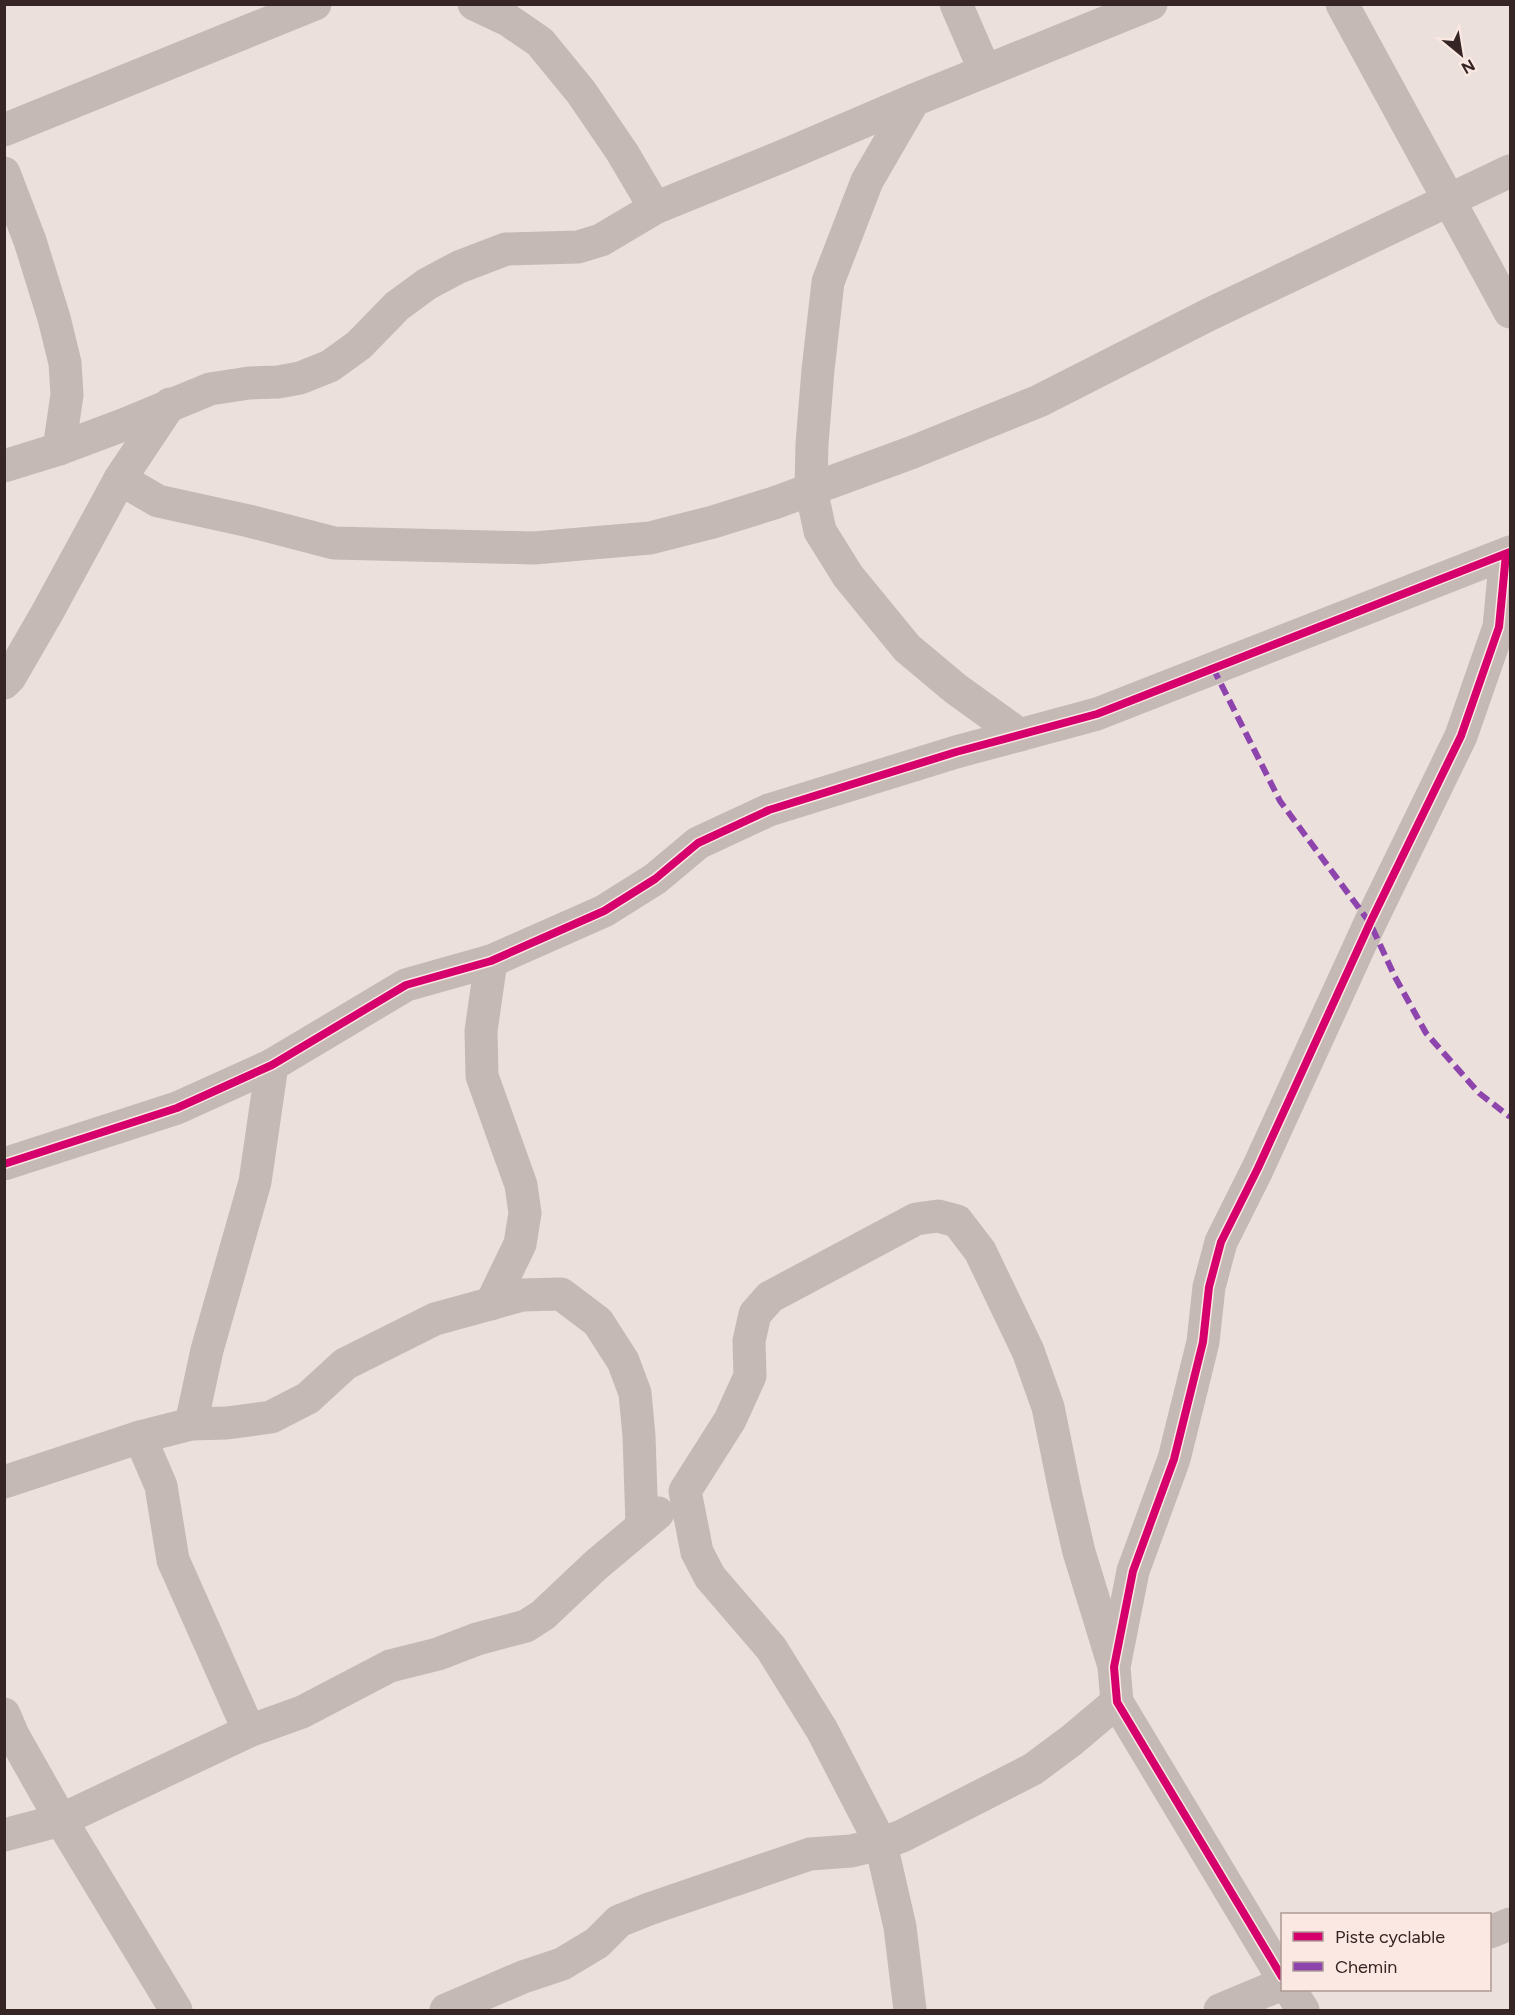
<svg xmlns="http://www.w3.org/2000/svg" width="1515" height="2015" font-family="Figtree,sans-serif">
	<rect width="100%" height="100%" fill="#ece0dc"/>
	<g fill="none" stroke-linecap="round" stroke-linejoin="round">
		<g stroke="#c5b9b6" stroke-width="33">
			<path d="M474,4l34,16 32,22 41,50 41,60 33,56"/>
			<path d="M956,4l29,67"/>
			<path d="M1342,4l168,308"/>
			<path d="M914,100l-47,81 -39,101 -10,88 -6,74 -1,45 9,42 28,45 59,72 49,41 64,46"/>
			<path d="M4,130l311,-126"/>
			<path d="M4,173l26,68 24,77 11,45 2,32 -8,54"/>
			<path d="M4,466l55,-17 64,-24 87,-36 39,-6 29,-1 22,-4 30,-12 29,-21 38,-39 30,-22 32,-17 47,-18 72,-2 23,-7 54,-32 128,-52 131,-56 237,-96"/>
			<path d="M120,479l38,22 91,20 85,22 200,5 116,-10 63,-16 61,-19 139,-51 126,-51 171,-87 300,-143"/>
			<path d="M4,683l6,-6 37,-64 73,-134 50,-75"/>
			<path d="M4,1164l173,-56 95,-43 134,-80 85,-24 113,-50 51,-32 43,-36 71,-33 187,-58 141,-38 413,-162"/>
			<path d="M491,1304l29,-60 5,-31 -4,-28 -39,-109 -1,-45 10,-70"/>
			<path d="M191,1424l16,-74 48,-168 17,-117"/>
			<path d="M140,1437l21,49 12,74 76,171"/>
			<path d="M4,1482l136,-45 51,-13 36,-1 44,-6 37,-19 37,-34 90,-45 87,-24 39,-1 37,28 25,39 12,32 4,43 3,89"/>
			<path d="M4,1714l9,21 48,85 115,190"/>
			<path d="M4,1835l57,-15 188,-89 53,-19 88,-46 48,-12 39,-15 49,-13 17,-11 53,-50 62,-52"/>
			<path d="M1490,1932l20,-8"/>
			<path d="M1282,1977l-165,-275 -3,-35 19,-96 41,-112 29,-117 6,-55 12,-45 37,-74 112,-245 91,-187 38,-109 7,-73"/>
			<path d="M1290,1990l13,20"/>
			<path d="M446,2010l77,-33 39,-13 35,-21 22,-22 30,-12 161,-55 41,-3 30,-7 21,-8 131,-67 39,-29 45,-38"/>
			<path d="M910,2010l-10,-83 -19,-83 -59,-114 -51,-82 -61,-71 -13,-25 -12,-61 45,-71 20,-44 -1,-35 6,-27 15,-17 146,-78 22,-3 19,5 23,30 48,100 20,56 18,89 13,56 34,111"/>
			<path d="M1220,2010l62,-26"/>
		</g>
		<path stroke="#8e44ad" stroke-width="6" stroke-dasharray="12 6" stroke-linecap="butt" d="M1213,668l67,133 90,122 25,54 31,56 53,60 31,24"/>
		<g stroke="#fbe8e2" stroke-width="11">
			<g id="cycleway">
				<path d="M4,1164l173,-56 95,-43 134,-80 85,-24 113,-50 51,-32 43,-36 71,-33 187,-58 141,-38 413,-162"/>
				<path d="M1282,1977l-165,-275 -3,-35 19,-96 41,-112 29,-117 6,-55 12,-45 37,-74 112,-245 91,-187 38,-109 7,-73"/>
			</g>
		</g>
		<use href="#cycleway" stroke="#d6006c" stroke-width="8"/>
	</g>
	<rect width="1515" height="2015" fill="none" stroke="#352524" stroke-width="12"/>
	<rect x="1281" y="1913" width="210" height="78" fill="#fbe8e2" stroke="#ac9a96" stroke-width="1.5"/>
	<rect x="1293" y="1932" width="30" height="9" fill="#d6006c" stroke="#ac9a96" stroke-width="1.5"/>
	<text x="1335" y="1943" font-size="18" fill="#352524">Piste cyclable</text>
	<rect x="1293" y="1962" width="30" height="9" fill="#8e44ad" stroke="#ac9a96" stroke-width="1.5"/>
	<text x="1335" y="1973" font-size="18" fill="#352524">Chemin</text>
	<g transform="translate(1461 54) rotate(150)" stroke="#fbe8e2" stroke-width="4.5" paint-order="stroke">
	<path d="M0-4.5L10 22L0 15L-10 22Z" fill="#352524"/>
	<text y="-9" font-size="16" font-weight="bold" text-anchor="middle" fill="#352524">N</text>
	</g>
</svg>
